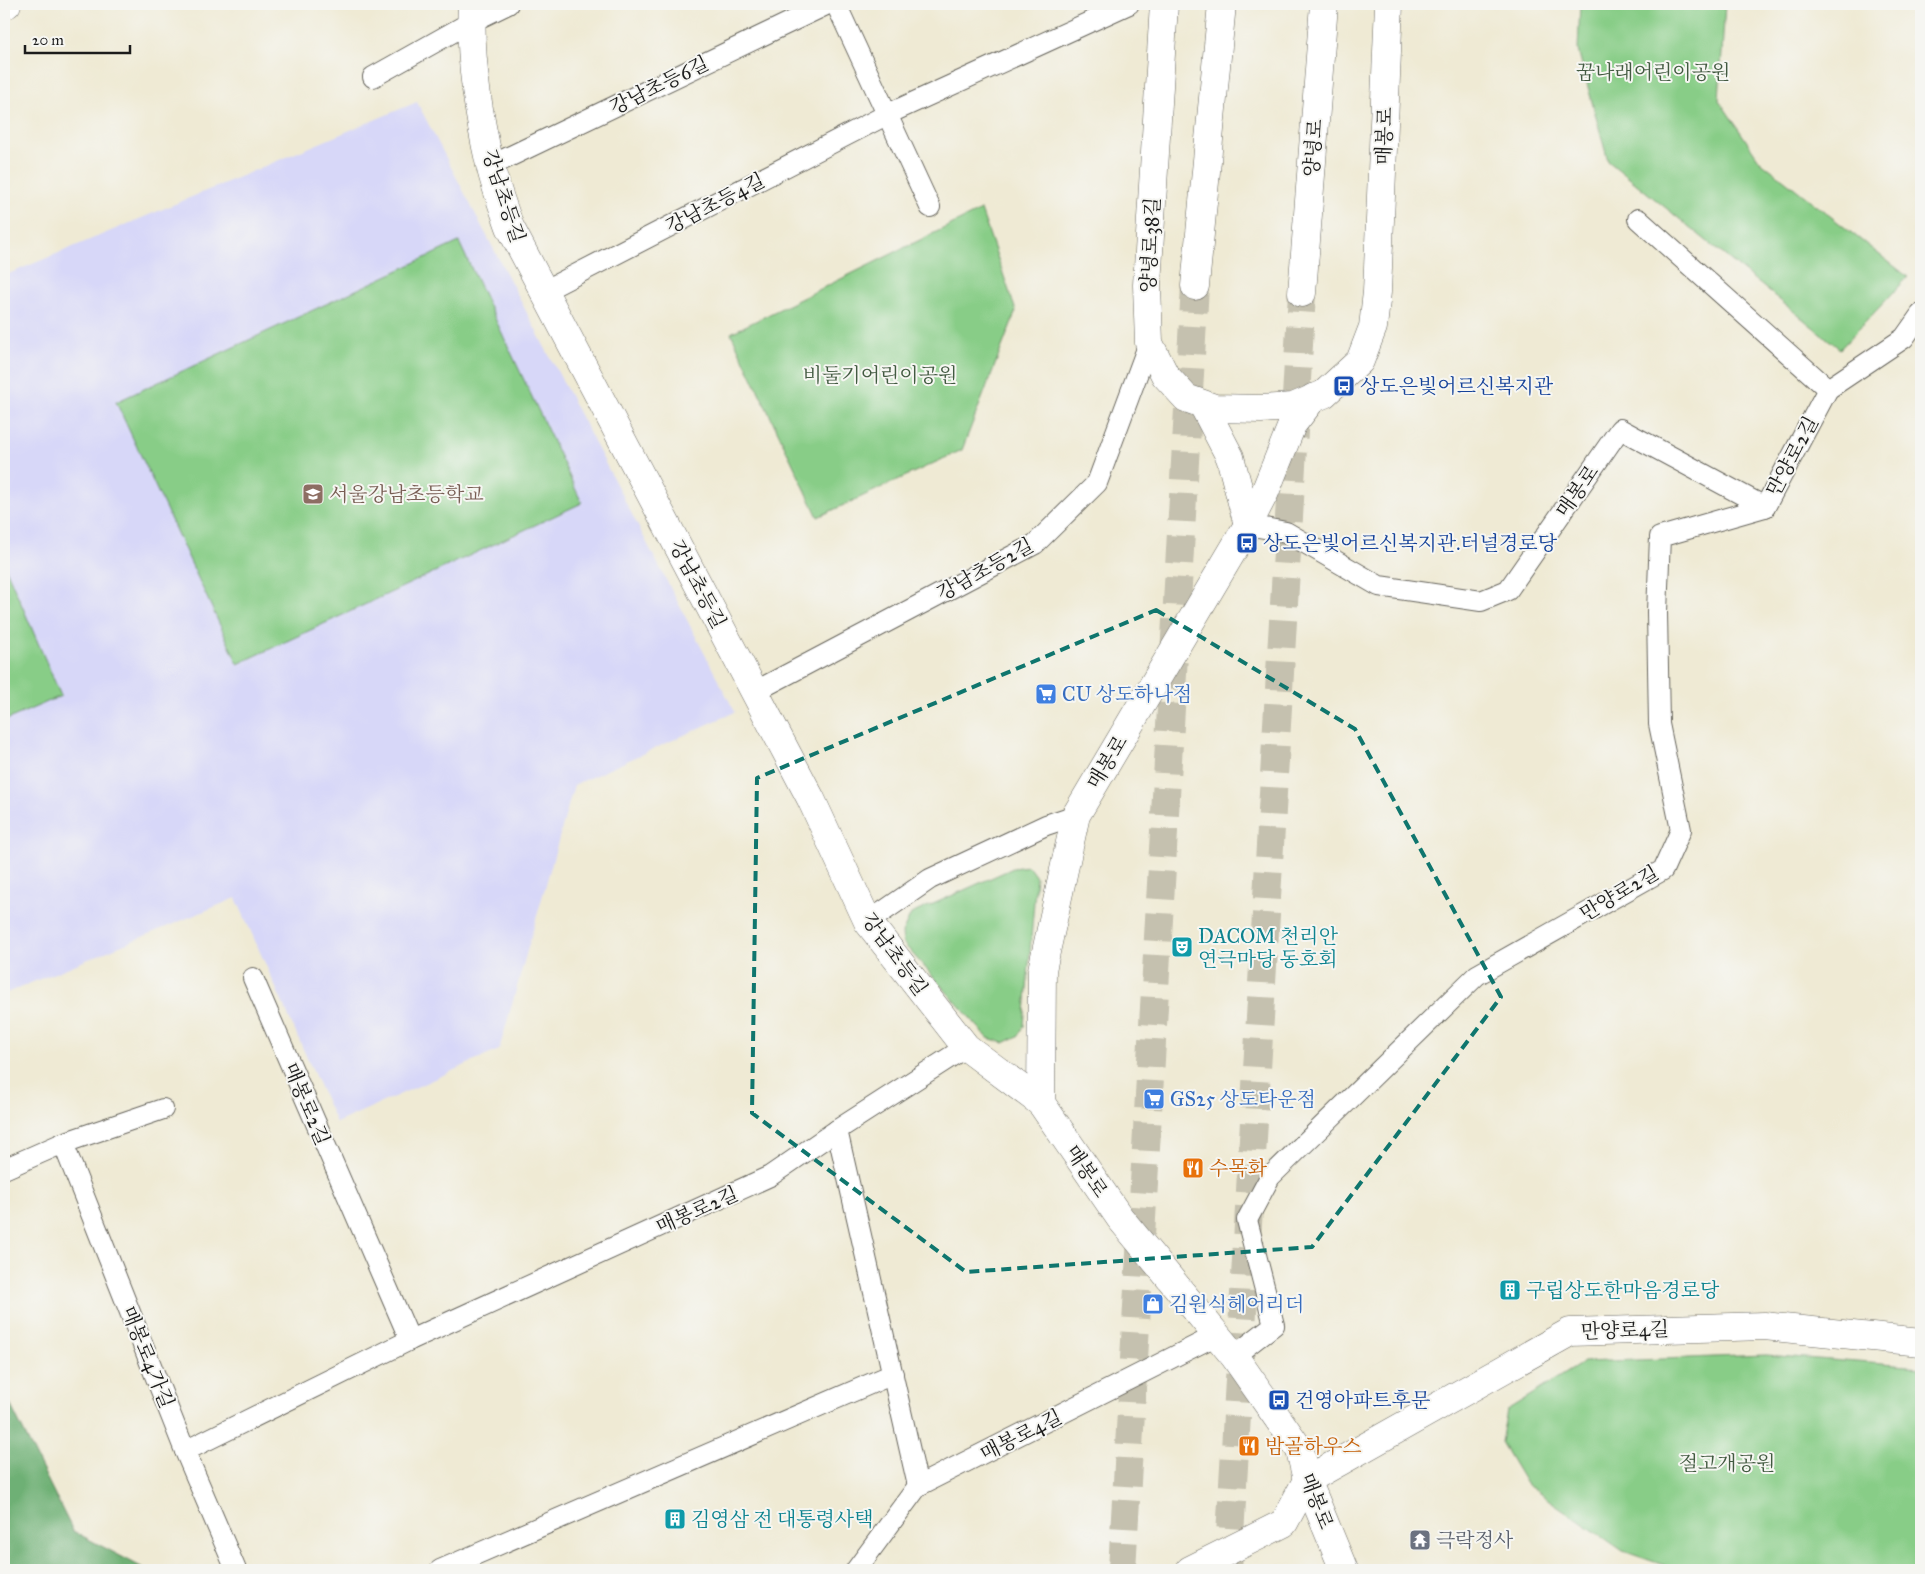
<svg xmlns="http://www.w3.org/2000/svg" width="1925" height="1574" font-family="'IM FELL Great Primer','Noto Serif KR',serif">
	<rect width="100%" height="100%" fill="#f6f6f2"/>
	<filter id="ink" filterUnits="userSpaceOnUse"><feTurbulence type="fractalNoise" baseFrequency=".02" numOctaves="2"/><feDisplacementMap in="SourceGraphic" scale="10" xChannelSelector="R" yChannelSelector="G"/><feConvolveMatrix kernelMatrix="1 2 1 2 8 2 1 2 1" color-interpolation-filters="sRGB"/></filter>
	<filter id="wash" filterUnits="userSpaceOnUse"><feTurbulence type="fractalNoise" baseFrequency=".0096" numOctaves="4" result="noise"/><feDisplacementMap in="SourceGraphic" scale="20" xChannelSelector="R" yChannelSelector="G"/><feGaussianBlur stdDeviation="1.12" result="paint"/><feColorMatrix in="noise" values="0 0 0 0 0 0 0 0 0 0 0 0 0 0 0 0 0 1.4 0 .05"/><feComposite in="paint" operator="in"/></filter>
	<g filter="url(#wash)">
		<rect width="100%" height="100%" fill="#efead4"/>
		<path fill="#d7d7f8" d="M417,102l318,610 -161,73 -75,265 -163,73 -100,-225 -232,96v-718z"/>
		<g fill="#88cd87" stroke="#527452">
			<path d="M1580,4h145l-6,96 41,61 148,116 -68,72 -232,-188 -30,-111z"/>
			<path d="M981,210l35,101 -54,139 -144,67 -87,-184z"/>
			<path d="M459,242l123,261 -344,161 -122,-262z"/>
			<path d="M4,564l57,132 -57,25z"/>
			<path d="M1028,866l8,11 -12,149 -6,10 -14,7 -16,-5 -85,-95 -1,-10 9,-19 102,-46z"/>
			<path d="M1766,1355l155,12v202l-24,1h-219l-55,-19 -97,-67 -25,-42 6,-32 77,-48z"/>
		</g>
		<path fill="#6eb074" stroke="#456648" d="M4,1392l69,139 74,39h-143z"/>
	</g>
	<g filter="url(#ink)">
		<g fill="none" stroke-linecap="round" stroke-linejoin="round">
			<g stroke="#c5c1af" stroke-width="28" stroke-dasharray="28 14" stroke-linecap="butt">
				<path d="M1122,1570l73,-1284"/>
				<path d="M1228,1570l74,-1277"/>
			</g>
			<g stroke="#66645c" stroke-width="22">
				<g id="service">
					<path d="M836,4l94,203"/>
					<path d="M373,77l98,-55 37,-18"/>
					<path d="M490,166l338,-162"/>
					<path d="M1638,219l190,170"/>
					<path d="M542,292l346,-178 241,-110"/>
					<path d="M1248,525l38,7 93,54 102,15 27,-11 112,-161 145,78"/>
					<path d="M754,692l281,-148 62,-61 52,-140"/>
					<path d="M868,922l62,-43 116,-54 30,-10"/>
					<path d="M253,978l157,362"/>
					<path d="M837,1130l81,356"/>
					<path d="M63,1143l122,308 51,119"/>
					<path d="M4,1169l59,-26 100,-34"/>
					<path d="M1234,1356l40,-31 -27,-105 23,-43 207,-202 186,-105 18,-40 -22,-106 -2,-112 3,-75 105,-30 63,-118 76,-51 17,-24"/>
					<path d="M185,1451l225,-111 360,-164 67,-46 129,-83"/>
					<path d="M440,1570l453,-196"/>
					<path d="M856,1570l62,-84 299,-151"/>
				</g>
			</g>
			<g stroke="#66645c" stroke-width="29">
				<g id="minor">
					<path d="M472,4c-3,53 6,109 18,161 5,21 13,42 20,62l301,572 57,123 98,125 75,56"/>
					<path d="M1164,4l-17,281 2,58 16,32 21,23 28,10 47,1 32,-2 31,-13 36,-33 13,-34 4,-35 12,-288"/>
					<path d="M1203,405l27,52 18,68"/>
					<path d="M1248,525l17,-33 27,-67 21,-27"/>
					<path d="M1190,1570l94,-47 23,-43 263,-148 194,-6 157,16"/>
				</g>
			</g>
			<g stroke="#66645c" stroke-width="29">
				<g id="tertiary">
					<path d="M4,5l3,-1"/>
					<path d="M1248,525l-172,290 -34,155 -1,133 79,115 114,138 66,94 7,30 37,90"/>
				</g>
			</g>
			<g stroke="#66645c" stroke-width="29">
				<g id="primary">
					<path d="M1195,286l27,-282"/>
					<path d="M1302,293l22,-289"/>
				</g>
			</g>
			<use href="#service" stroke="#fff" stroke-width="20"/>
			<use href="#minor" stroke="#fff" stroke-width="28"/>
			<use href="#tertiary" stroke="#fff" stroke-width="28"/>
			<use href="#primary" stroke="#fff" stroke-width="28"/>
		</g>
	</g>
	<path fill="none" stroke="#0f766e" stroke-width="4" stroke-dasharray="10 6" stroke-linejoin="round" d="M1156,610l199,119 146,268 -189,250 -346,25 -214,-159 5,-335z"/>
	<defs>
		<g id="bus-square" transform="scale(1.125)"><rect x="-9" y="-9" width="18" height="18" rx="4" fill="#1a4fb4" stroke="#f6f6f2"/><path d="M-5-6H5V4H4V6H2V4H-2V6H-4V4H-5ZM-3.5-4V0h7V-4ZM-3.5 1.2v1.5H-2V1.2ZM2 1.2v1.5H3.5V1.2Z" fill="#fff"/></g>
		<g id="school-square" transform="scale(1.125)"><rect x="-9" y="-9" width="18" height="18" rx="4" fill="#8d6e63" stroke="#f6f6f2"/><path d="M0-5L7-2L0 1L-7-2ZM-4 1L0 2.5L4 1V4Q0 6-4 4Z" fill="#fff"/></g>
		<g id="supermarket-square" transform="scale(1.125)"><rect x="-9" y="-9" width="18" height="18" rx="4" fill="#3f7fe0" stroke="#f6f6f2"/><path d="M-6-5.5h2.5l.6 2H6L4.5 2H-2.5L-4.4-4H-6ZM-1.5 3.2a1.3 1.3 0 1 0 .1 0ZM3 3.2a1.3 1.3 0 1 0 .1 0Z" fill="#fff"/></g>
		<g id="theatre-square" transform="scale(1.125)"><rect x="-9" y="-9" width="18" height="18" rx="4" fill="#0f9aa8" stroke="#f6f6f2"/><path d="M-5-5.5Q0-4 5-5.5V0Q5 5 0 6Q-5 5-5 0ZM-3.3-2.5H-1v1.5H-3.3ZM1-2.5H3.3v1.5H1ZM-2.8 1Q0 5.5 2.8 1Z" fill="#fff"/></g>
		<g id="restaurant-square" transform="scale(1.125)"><rect x="-9" y="-9" width="18" height="18" rx="4" fill="#e8710a" stroke="#f6f6f2"/><path d="M-5-6h1v4h1v-4h1v4h1v-4h1v5L-1.5 .5V6h-2V.5L-5-1ZM5-6V6H3V1.5H1.5Q1.5-4 5-6Z" fill="#fff"/></g>
		<g id="building-square" transform="scale(1.125)"><rect x="-9" y="-9" width="18" height="18" rx="4" fill="#0f9aa8" stroke="#f6f6f2"/><path d="M-4-6H4V6H1V3H-1V6H-4ZM-2.5-4.3h1.7v1.8h-1.7ZM.8-4.3h1.7v1.8H.8ZM-2.5-1h1.7V.8h-1.7ZM.8-1h1.7V.8H.8Z" fill="#fff"/></g>
		<g id="shop-square" transform="scale(1.125)"><rect x="-9" y="-9" width="18" height="18" rx="4" fill="#3f7fe0" stroke="#f6f6f2"/><path d="M-5-2.5h2.3a2.7 3.5 0 0 1 5.4 0H5L5.5 6h-11ZM-1.5-2.5h3a1.5 2.3 0 0 0-3 0Z" fill="#fff"/></g>
		<g id="temple-square" transform="scale(1.125)"><rect x="-9" y="-9" width="18" height="18" rx="4" fill="#6b7280" stroke="#f6f6f2"/><path d="M0-6L5-2H3V0L6.5 2.5H4V6H1.5V3h-3V6H-4V2.5H-6.5L-3 0V-2H-5Z" fill="#fff"/></g>
	</defs>
	<g fill-rule="evenodd">
		<use href="#bus-square" x="1344" y="386"/>
		<use href="#school-square" x="313" y="494"/>
		<use href="#bus-square" x="1247" y="543"/>
		<use href="#supermarket-square" x="1046" y="694"/>
		<use href="#theatre-square" x="1182" y="947"/>
		<use href="#supermarket-square" x="1154" y="1099"/>
		<use href="#restaurant-square" x="1193" y="1168"/>
		<use href="#building-square" x="1510" y="1290"/>
		<use href="#shop-square" x="1153" y="1304"/>
		<use href="#bus-square" x="1279" y="1400"/>
		<use href="#restaurant-square" x="1249" y="1446"/>
		<use href="#building-square" x="675" y="1519"/>
		<use href="#temple-square" x="1420" y="1540"/>
	</g>
	<g text-anchor="middle" stroke-width="4" stroke-linejoin="round" paint-order="stroke">
		<g font-size="20" fill="#425a41" stroke="#f6f6f2">
			<text x="1653" y="79">꿈나래어린이공원</text>
			<text x="880" y="382">비둘기어린이공원</text>
			<text x="1727" y="1470">절고개공원</text>
		</g>
		<g font-size="20" fill="#1c1c1c" stroke="#f6f6f2">
			<text transform="translate(659 85) rotate(-26)" y="7">강남초등6길</text>
			<text transform="translate(1384 136) rotate(-88)" y="7">매봉로</text>
			<text transform="translate(1313 148) rotate(-86)" y="7">양녕로</text>
			<text transform="translate(504 196) rotate(72)" y="7">강남초등길</text>
			<text transform="translate(715 203) rotate(-27)" y="7">강남초등4길</text>
			<text transform="translate(1150 245) rotate(-87)" y="7">양녕로38길</text>
			<text transform="translate(1792 456) rotate(-62)" y="7">만양로2길</text>
			<text transform="translate(1577 491) rotate(-55)" y="7">매봉로</text>
			<text transform="translate(985 569) rotate(-29)" y="7">강남초등2길</text>
			<text transform="translate(698 584) rotate(62)" y="7">강남초등길</text>
			<text transform="translate(1107 762) rotate(-59)" y="7">매봉로</text>
			<text transform="translate(1619 893) rotate(-31)" y="7">만양로2길</text>
			<text transform="translate(895 954) rotate(54)" y="7">강남초등길</text>
			<text transform="translate(307 1104) rotate(67)" y="7">매봉로2길</text>
			<text transform="translate(1087 1171) rotate(56)" y="7">매봉로</text>
			<text transform="translate(697 1210) rotate(-24)" y="7">매봉로2길</text>
			<text transform="translate(1625 1330) rotate(-2)" y="7">만양로4길</text>
			<text transform="translate(148 1357) rotate(68)" y="7">매봉로4가길</text>
			<text transform="translate(1021 1435) rotate(-27)" y="7">매봉로4길</text>
			<text transform="translate(1317 1501) rotate(69)" y="7">매봉로</text>
		</g>
		<g font-size="20" fill="#164399" stroke="#f6f6f2" text-anchor="start">
			<text x="1360" y="393">상도은빛어르신복지관</text>
			<text x="1263" y="550">상도은빛어르신복지관.터널경로당</text>
			<text x="1295" y="1407">건영아파트후문</text>
		</g>
		<g font-size="20" fill="#785e54" stroke="#f6f6f2" text-anchor="start">
			<text x="329" y="501">서울강남초등학교</text>
		</g>
		<g font-size="20" fill="#366cbe" stroke="#f6f6f2" text-anchor="start">
			<text x="1062" y="701">CU 상도하나점</text>
			<text x="1170" y="1106">GS25 상도타운점</text>
			<text x="1169" y="1311">김원식헤어리더</text>
		</g>
		<g font-size="20" fill="#0d838f" stroke="#f6f6f2" text-anchor="start">
			<text x="1198" y="943">DACOM 천리안<tspan x="1198" dy="23">연극마당 동호회</tspan></text>
			<text x="1526" y="1297">구립상도한마음경로당</text>
			<text x="691" y="1526">김영삼 전 대통령사택</text>
		</g>
		<g font-size="20" fill="#c56008" stroke="#f6f6f2" text-anchor="start">
			<text x="1209" y="1175">수목화</text>
			<text x="1265" y="1453">밤골하우스</text>
		</g>
		<g font-size="20" fill="#5b616d" stroke="#f6f6f2" text-anchor="start">
			<text x="1436" y="1547">극락정사</text>
		</g>
	</g>
	<rect width="1925" height="1574" fill="none" stroke="#f6f6f2" stroke-width="20"/>
	<path d="M25 45v8h105v-8" fill="none" stroke="#1c1c1c" stroke-width="2.5"/>
	<text x="32" y="45" font-size="15" fill="#1c1c1c" stroke="#f6f6f2" stroke-width="4" paint-order="stroke">20 m</text>
</svg>
